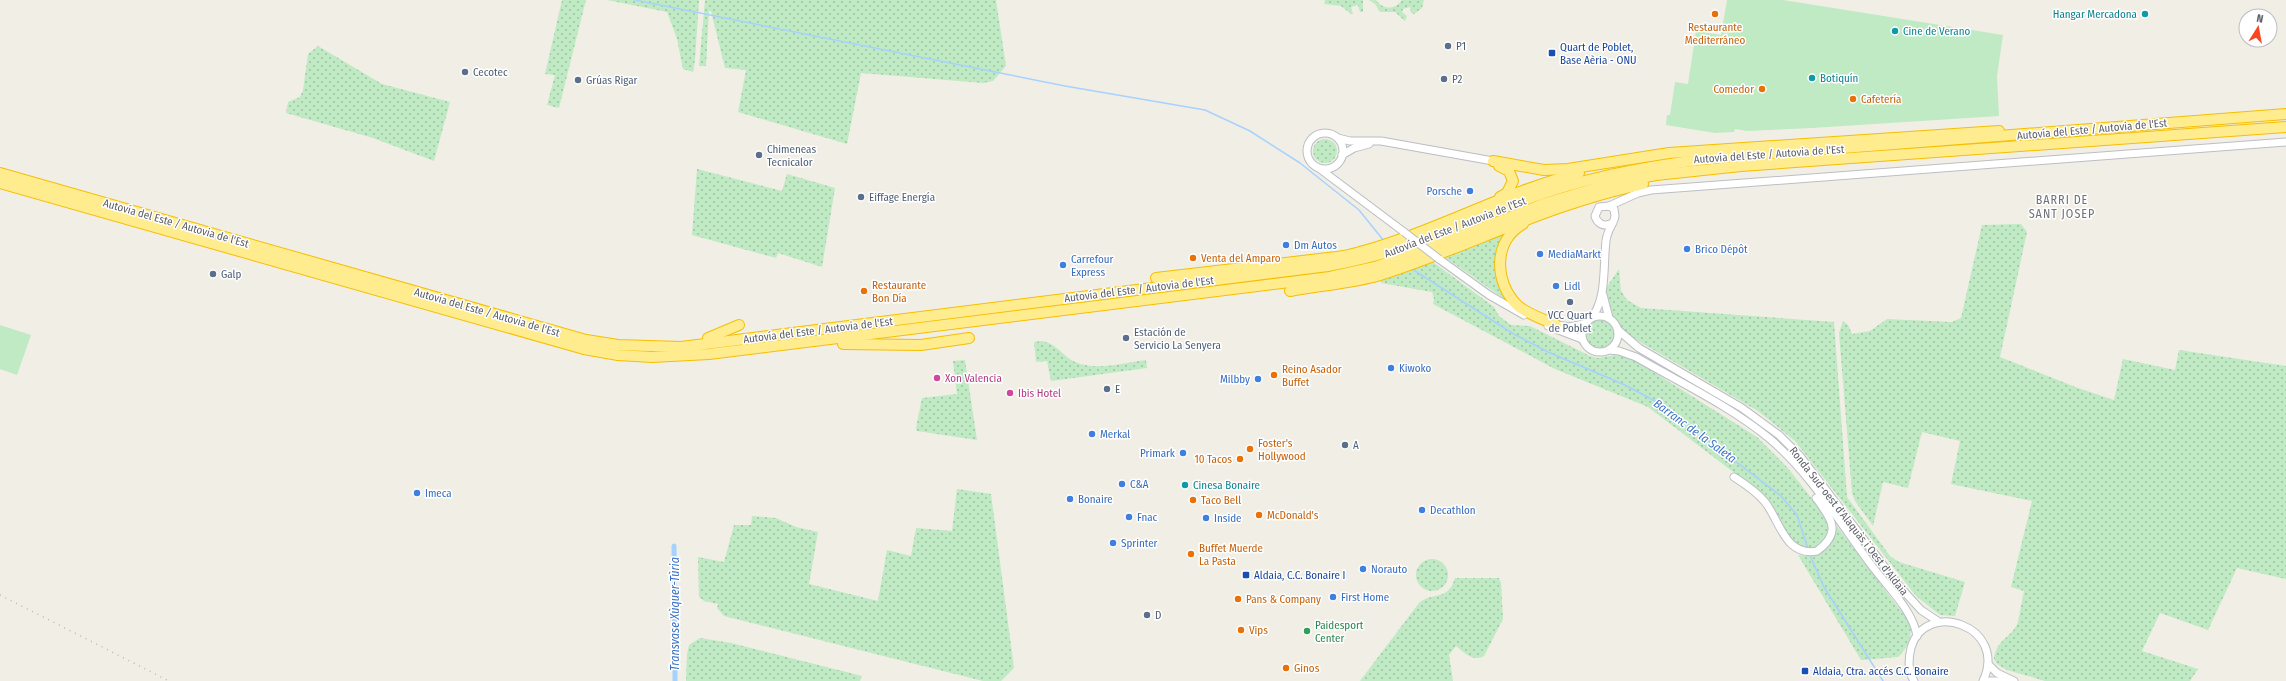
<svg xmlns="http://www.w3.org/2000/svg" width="2286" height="681" font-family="'Fira Sans Condensed',sans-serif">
	<defs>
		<pattern id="grass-dots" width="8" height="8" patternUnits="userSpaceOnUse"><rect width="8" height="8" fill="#bfeac3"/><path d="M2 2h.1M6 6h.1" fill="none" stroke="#9ec1a2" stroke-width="1.8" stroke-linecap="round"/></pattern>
	</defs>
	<rect width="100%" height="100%" fill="#f1efe5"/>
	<g fill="url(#grass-dots)">
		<path d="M562,0h24l-27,108 -12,-3 8,-30 -10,-1z"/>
		<path d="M607,0h92l-4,60 -2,12 -10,-3 -6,-30 -10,-27z"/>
		<path d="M705,0h291l10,66 -13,15 -10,2 -122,-10 -14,71 -109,-32 8,-42 -21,-2 -14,-57h-2l-3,55h-7z"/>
		<path d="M1325,0h38v12h-3l-2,-7 -7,2 2,7h-2l-10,-8 -17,-2z"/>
		<path d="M1369,0h7c7,10 19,10 26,0h22l-2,8 -8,6 -3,-1 -1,-6 -7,2 -1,3 5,4 -2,5 -10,-9h-15l-5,-8z"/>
		<path d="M318,46l64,38 68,18 -16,59 -61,-23 -87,-25 2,-11 12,-5 3,-7 5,-36z"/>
		<circle cx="1325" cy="151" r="12"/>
		<path d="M697,169l85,22 5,-17 48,14 -13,79 -44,-14 -2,5 -84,-23z"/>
		<path d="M2021,224l6,8 -27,125 78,31 36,12 9,-41 52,11 4,-20 107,16v213l-49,-11 -29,62 -48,-17 -18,38 56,18 -8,12h-145l-38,-11 -10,-6 -3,-5c2,-20 19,-22 24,-37l6,-31 -13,-4 21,-86 -81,-17 9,-43 -38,-9 -14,56 -25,-6 -10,44 -18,-25 -3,-8 -13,-160 4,-12 5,4 4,9 18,-3 17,-12 65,3 9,-4 21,-93z"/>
		<path d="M1511,228l-10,18 9,57 -65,-46z"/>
		<path d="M1433,262l61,45 5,9 12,9 19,1 60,30 8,2 17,-3 16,3 126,79 30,30 37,47 4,6 1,12 -2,6 -6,7 -8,3 -9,1 -15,-11 -27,-44 -114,-87 -93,-38 -122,-65 1,-5 -2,-7 -51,-9 -1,-4z"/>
		<path d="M1619,269l2,22 6,9 14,8 193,14 13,175 43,59 9,6 66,20 -10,34 -15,-1 -24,-19 -121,-155 -37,-30 -130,-76 -17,-22 -5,-13v-12z"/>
		<circle cx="1600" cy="334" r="15"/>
		<path d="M1041,341c16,2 21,15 34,21 21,9 49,1 71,-2l1,8 -96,13 -4,-20 -11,1 -2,-20z"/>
		<path d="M965,360l12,80 -60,-9 -1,-3 6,-30 35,-4 -4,-33z"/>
		<path d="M957,489l34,5 23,174 -13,13h-18l-259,-65 -7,-8 1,-4 -14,-3 -5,-4 -1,-40 26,5 10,-37h17l1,-9 24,2 20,9 22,5 -9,52 69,17 9,-51 24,6 5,-28 36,3z"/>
		<path d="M1837,526l73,97c3,11 -3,27 -12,34l-37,3 -63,-105c23,4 35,-7 39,-29z"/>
		<circle cx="1432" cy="575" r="16"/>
		<path d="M1455,578h44l2,5 2,36 -19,37c-12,6 -19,-3 -28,-10l-7,9 4,26h-93l59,-78c14,-12 29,-1 36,-25z"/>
		<path d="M700,638l31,5 131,33 -2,5h-174l1,-27 2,-9z"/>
	</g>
	<g fill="#bfeac3">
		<path d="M1727,0h56l220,35 -6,41 2,40 -187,12 -65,3 -12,-2 -1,3 -19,1 -49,-8 1,-10h3l5,-33 13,2 8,-53 25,4z"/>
		<path d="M0,325l31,10 -14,40 -17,-6z"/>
	</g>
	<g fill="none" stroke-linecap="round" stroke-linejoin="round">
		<g stroke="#a7d1ff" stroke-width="1.5">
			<path d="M635,0l430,86 140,24 45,21 50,32 59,47 25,31"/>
			<path d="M1412,269l100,64 36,19 77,33 34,18 122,93 16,19 11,34"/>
			<path d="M1809,553l15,34 59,94"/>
		</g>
		<path stroke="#a7d1ff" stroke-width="5" d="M674,546l1,135"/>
		<g stroke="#bdbec5" stroke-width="9">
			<g id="tertiary">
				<path d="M1609,206l29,-13 13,-3 635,-48"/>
				<path d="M1603,295l6,23"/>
				<path d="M1592,317c15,-19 11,-52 14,-76 1,-11 8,-17 9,-25l-1,-7 -5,-3 -10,1 -4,9c2,7 8,11 15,8"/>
			</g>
		</g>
		<g stroke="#babdc4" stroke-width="9">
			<g id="secondary">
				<circle cx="1325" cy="151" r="18"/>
				<path d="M1338,138l12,3h31l112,20"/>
				<path d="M1342,155l12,-7 15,-4"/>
				<path d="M1320,169l84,63"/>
				<path d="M1439,259l50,36 35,20"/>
				<circle cx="1600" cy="334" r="18"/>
				<path d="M1552,324l17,3 15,-3"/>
				<path d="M1548,326l34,13"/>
				<path d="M1618,330l21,18 103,60 37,27 21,21 100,131 21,23 18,12"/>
				<path d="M1609,350l10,1 17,6c45,26 94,49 134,82 41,35 70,84 102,127 16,21 41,45 45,70"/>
				<path d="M1734,477c11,7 23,15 31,25 15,19 20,55 52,49 25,-18 15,-32 -1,-53"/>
				<path d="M1988,664l9,9 17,8"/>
				<path d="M1914,681c-6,-10 -6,-21 -3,-33 14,-50 98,-22 72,33"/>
				<path d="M1989,681h19"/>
			</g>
		</g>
		<g stroke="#f6be00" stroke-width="12">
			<g id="motorway">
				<path d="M1493,161l51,9 24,-1 101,-16 330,-22"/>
				<path d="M1499,166l10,5 4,10 -6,12 -7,4"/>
				<path d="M0,173l586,167 32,5 63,2 647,-81c38,-7 75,-17 111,-31 35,-14 69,-30 105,-42 63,-21 127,-31 193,-37l549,-42"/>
				<path d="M0,183l584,166 34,6 34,2 57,-3 621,-77 45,-10 59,-20 112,-44 67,-20 43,-8 85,-9 545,-39"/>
				<path d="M1523,224c-30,17 -29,58 -6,81 10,9 26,14 39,20"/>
				<path d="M1340,257c83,-18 157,-63 239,-84"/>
				<path d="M1156,278l189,-22"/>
				<path d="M1290,291c29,-6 61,-7 90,-16 88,-28 171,-72 263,-91"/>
				<path d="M708,338l31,-13"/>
				<path d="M843,344l78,1 48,-7"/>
			</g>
		</g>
		<use href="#tertiary" stroke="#fff" stroke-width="7"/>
		<use href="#secondary" stroke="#fff" stroke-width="7"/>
		<use href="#motorway" stroke="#ffec8e" stroke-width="10"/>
		<path stroke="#b8b9ba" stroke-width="1.5" stroke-dasharray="1 5" stroke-linecap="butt" d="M0,595l169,86"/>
		<g stroke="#babdc4" stroke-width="9" stroke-linecap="butt">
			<path id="secondary-bridge" d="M1404,232l35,27"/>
		</g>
		<use href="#secondary-bridge" stroke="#fff" stroke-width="7"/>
	</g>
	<g fill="#e8710a" stroke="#fff" stroke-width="1.5">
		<circle cx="1715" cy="14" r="4"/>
		<circle cx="1762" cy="89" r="4"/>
		<circle cx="1853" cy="99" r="4"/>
		<circle cx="1193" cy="258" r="4"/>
		<circle cx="864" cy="291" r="4"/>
		<circle cx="1274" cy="375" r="4"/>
		<circle cx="1250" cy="449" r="4"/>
		<circle cx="1240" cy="459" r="4"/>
		<circle cx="1193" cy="500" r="4"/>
		<circle cx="1259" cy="515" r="4"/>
		<circle cx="1191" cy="554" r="4"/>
		<circle cx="1238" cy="599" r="4"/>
		<circle cx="1241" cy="630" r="4"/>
		<circle cx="1286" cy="668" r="4"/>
	</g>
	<g fill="#0f9aa8" stroke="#fff" stroke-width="1.5">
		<circle cx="2145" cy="14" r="4"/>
		<circle cx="1895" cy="31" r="4"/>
		<circle cx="1812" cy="78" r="4"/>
		<circle cx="1185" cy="485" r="4"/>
	</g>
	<g fill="#5c6f8a" stroke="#fff" stroke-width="1.5">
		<circle cx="1448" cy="46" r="4"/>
		<circle cx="465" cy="72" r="4"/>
		<circle cx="1444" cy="79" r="4"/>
		<circle cx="578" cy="80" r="4"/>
		<circle cx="759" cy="155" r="4"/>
		<circle cx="861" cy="197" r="4"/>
		<circle cx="213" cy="274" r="4"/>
		<circle cx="1570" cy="302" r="4"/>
		<circle cx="1126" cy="338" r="4"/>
		<circle cx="1107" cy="389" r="4"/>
		<circle cx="1345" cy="445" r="4"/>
		<circle cx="1147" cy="615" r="4"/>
	</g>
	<g fill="#1a4fb4" stroke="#fff" stroke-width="1.5">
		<rect x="1548" y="49" width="8" height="8" rx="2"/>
		<rect x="1242" y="571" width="8" height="8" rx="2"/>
		<rect x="1801" y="667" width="8" height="8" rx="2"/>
	</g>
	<g fill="#3f7fe0" stroke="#fff" stroke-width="1.5">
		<circle cx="1470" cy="191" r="4"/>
		<circle cx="1286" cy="245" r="4"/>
		<circle cx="1687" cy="249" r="4"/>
		<circle cx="1540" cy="254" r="4"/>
		<circle cx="1063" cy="265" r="4"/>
		<circle cx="1556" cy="286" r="4"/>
		<circle cx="1391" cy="368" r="4"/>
		<circle cx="1258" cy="379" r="4"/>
		<circle cx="1092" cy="434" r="4"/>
		<circle cx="1183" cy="453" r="4"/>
		<circle cx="1122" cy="484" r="4"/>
		<circle cx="417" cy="493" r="4"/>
		<circle cx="1070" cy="499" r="4"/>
		<circle cx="1422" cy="510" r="4"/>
		<circle cx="1129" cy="517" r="4"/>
		<circle cx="1206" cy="518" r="4"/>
		<circle cx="1113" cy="543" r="4"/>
		<circle cx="1363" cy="569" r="4"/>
		<circle cx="1333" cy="597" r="4"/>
	</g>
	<g fill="#d1479c" stroke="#fff" stroke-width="1.5">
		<circle cx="937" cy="378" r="4"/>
		<circle cx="1010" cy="393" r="4"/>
	</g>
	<circle fill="#2e9e5b" stroke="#fff" stroke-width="1.5" cx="1307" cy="631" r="4"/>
	<g text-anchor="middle" stroke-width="3" stroke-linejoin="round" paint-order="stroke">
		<g font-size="11" fill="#0d838f" stroke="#fff" text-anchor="start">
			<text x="2137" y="18" text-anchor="end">Hangar Mercadona</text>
			<text x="1903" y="35">Cine de Verano</text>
			<text x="1820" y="82">Botiquín</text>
			<text x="1193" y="489">Cinesa Bonaire</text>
		</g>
		<g font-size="11" fill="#c56008" stroke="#fff" text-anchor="start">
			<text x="1715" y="31" text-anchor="middle">Restaurante<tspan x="1715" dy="13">Mediterráneo</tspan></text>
			<text x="1754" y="93" text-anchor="end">Comedor</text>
			<text x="1861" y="103">Cafetería</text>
			<text x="1201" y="262">Venta del Amparo</text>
			<text x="872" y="289">Restaurante<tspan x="872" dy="13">Bon Día</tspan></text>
			<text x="1282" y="373">Reino Asador<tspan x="1282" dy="13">Buffet</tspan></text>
			<text x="1258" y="447">Foster's<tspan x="1258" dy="13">Hollywood</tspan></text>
			<text x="1232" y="463" text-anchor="end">10 Tacos</text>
			<text x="1201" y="504">Taco Bell</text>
			<text x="1267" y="519">McDonald's</text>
			<text x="1199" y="552">Buffet Muerde<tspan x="1199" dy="13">La Pasta</tspan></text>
			<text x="1246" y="603">Pans &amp; Company</text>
			<text x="1249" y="634">Vips</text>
			<text x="1294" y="672">Ginos</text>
		</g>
		<g font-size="11" fill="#4e5e75" stroke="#fff" text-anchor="start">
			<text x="1456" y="50">P1</text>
			<text x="473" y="76">Cecotec</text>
			<text x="1452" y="83">P2</text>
			<text x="586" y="84">Grúas Rigar</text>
			<text x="767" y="153">Chimeneas<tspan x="767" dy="13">Tecnicalor</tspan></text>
			<text x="869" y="201">Eiffage Energía</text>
			<text x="221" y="278">Galp</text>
			<text x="1570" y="319" text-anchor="middle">VCC Quart<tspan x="1570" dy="13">de Poblet</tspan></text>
			<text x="1134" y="336">Estación de<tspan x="1134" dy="13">Servicio La Senyera</tspan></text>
			<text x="1115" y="393">E</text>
			<text x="1353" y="449">A</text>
			<text x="1155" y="619">D</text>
		</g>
		<g font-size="11" fill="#164399" stroke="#fff" text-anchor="start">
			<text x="1560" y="51">Quart de Poblet,<tspan x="1560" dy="13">Base Aèria - ONU</tspan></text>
			<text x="1254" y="579">Aldaia, C.C. Bonaire I</text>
			<text x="1813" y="675">Aldaia, Ctra. accés C.C. Bonaire</text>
		</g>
		<g font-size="11" fill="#5d6067" stroke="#fff">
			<text transform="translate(2092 129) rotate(-5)" y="4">Autovía del Este / Autovia de l'Est</text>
			<text transform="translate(1769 154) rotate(-4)" y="4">Autovía del Este / Autovia de l'Est</text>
			<text transform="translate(176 223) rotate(16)" y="4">Autovía del Este / Autovia de l'Est</text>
			<text transform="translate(1455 227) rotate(-21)" y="4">Autovía del Este / Autovia de l'Est</text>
			<text transform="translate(1139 289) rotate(-7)" y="4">Autovía del Este / Autovia de l'Est</text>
			<text transform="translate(487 312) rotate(16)" y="4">Autovía del Este / Autovia de l'Est</text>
			<text transform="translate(818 330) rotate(-7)" y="4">Autovía del Este / Autovia de l'Est</text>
			<text transform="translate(1849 521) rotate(52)" y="4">Ronda Sud-oest d'Alaquàs i Oest d'Aldaia</text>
		</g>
		<g font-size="11" fill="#366cbe" stroke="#fff" text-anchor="start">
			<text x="1462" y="195" text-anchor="end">Porsche</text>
			<text x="1294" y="249">Dm Autos</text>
			<text x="1695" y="253">Brico Dépôt</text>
			<text x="1548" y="258">MediaMarkt</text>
			<text x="1071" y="263">Carrefour<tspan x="1071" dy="13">Express</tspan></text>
			<text x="1564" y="290">Lidl</text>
			<text x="1399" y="372">Kiwoko</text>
			<text x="1250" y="383" text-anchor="end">Milbby</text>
			<text x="1100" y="438">Merkal</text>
			<text x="1175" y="457" text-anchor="end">Primark</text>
			<text x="1130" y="488">C&amp;A</text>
			<text x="425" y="497">Imeca</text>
			<text x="1078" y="503">Bonaire</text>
			<text x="1430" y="514">Decathlon</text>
			<text x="1137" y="521">Fnac</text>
			<text x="1214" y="522">Inside</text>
			<text x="1121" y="547">Sprinter</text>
			<text x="1371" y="573">Norauto</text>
			<text x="1341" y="601">First Home</text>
		</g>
		<g font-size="11" fill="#b23c85" stroke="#fff" text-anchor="start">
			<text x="945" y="382">Xon Valencia</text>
			<text x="1018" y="397">Ibis Hotel</text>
		</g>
		<g font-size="11" fill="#27864d" stroke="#fff" text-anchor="start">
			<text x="1315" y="629">Paidesport<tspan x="1315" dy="13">Center</tspan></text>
		</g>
		<g font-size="12" letter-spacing="1" fill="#6e7279" stroke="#fff">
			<text x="2062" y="204">BARRI DE<tspan x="2062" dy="14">SANT JOSEP</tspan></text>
		</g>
		<g font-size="12" font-style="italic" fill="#3b72c6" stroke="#fff">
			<text transform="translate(1695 431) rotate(36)" y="4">Barranc de la Saleta</text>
			<text transform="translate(675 614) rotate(-90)" y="4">Transvase Xùquer-Tùria</text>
		</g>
	</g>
	<g transform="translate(2258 28) rotate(11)"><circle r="19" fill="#ffffff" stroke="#bebfc2"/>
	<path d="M0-3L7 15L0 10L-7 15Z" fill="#f94622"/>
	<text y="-6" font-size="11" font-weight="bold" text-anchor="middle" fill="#5d6067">N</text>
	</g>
</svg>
